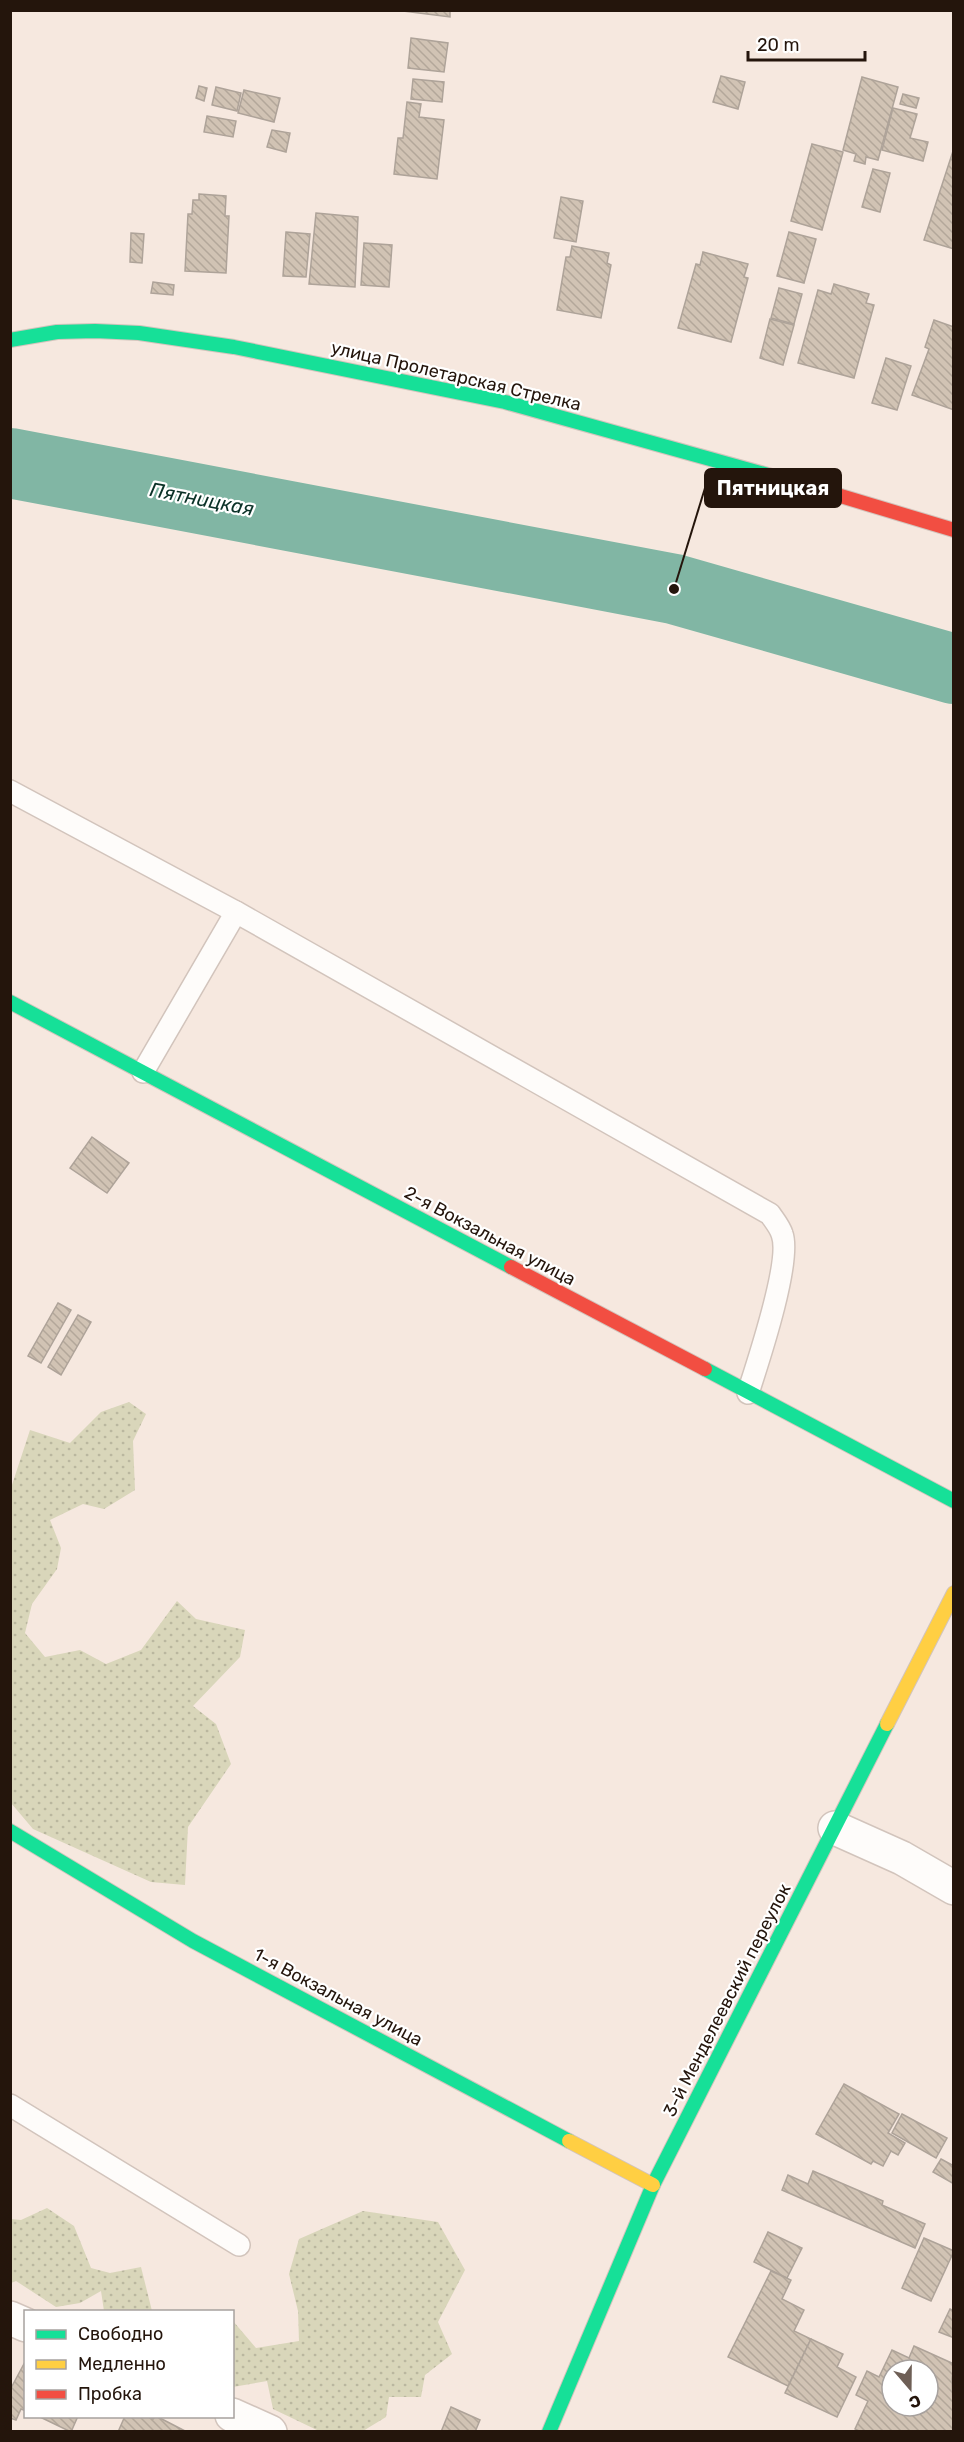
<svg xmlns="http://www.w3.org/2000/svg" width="964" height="2442" font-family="Rubik,sans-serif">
	<defs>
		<pattern id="grass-dots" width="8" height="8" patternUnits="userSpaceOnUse" patternTransform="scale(1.5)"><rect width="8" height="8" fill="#d9d6ba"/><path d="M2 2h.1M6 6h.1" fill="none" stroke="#bab79f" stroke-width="1.8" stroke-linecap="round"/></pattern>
		<pattern id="building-back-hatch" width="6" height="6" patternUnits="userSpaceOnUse" patternTransform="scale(1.5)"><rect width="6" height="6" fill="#d1c3b4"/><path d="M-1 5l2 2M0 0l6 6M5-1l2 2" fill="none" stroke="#b3a79a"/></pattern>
	</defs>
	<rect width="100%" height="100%" fill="#f6e8df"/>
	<g fill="url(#grass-dots)">
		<path d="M129,1402l17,12 -13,27 2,49 -31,19 -21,-5 -33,16 11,28 -4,21 -25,35 -7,29 20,24 35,-7 26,14 35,-14 36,-49 19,18 49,11 -5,27 -47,49 23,18 15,40 -43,63 -3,58 -34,-3 -118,-53 -22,-26 -1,-312 20,-61 40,13 31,-31z"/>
		<path d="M47,2208l27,18 17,42 19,5 31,-6 11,44h-48l-3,-20 -21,12 -24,4 -40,-26 -5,2v-64l10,1z"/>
		<path d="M363,2211l75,11 27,48 -27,52 14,32 -27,21 -4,22h-32l-3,20 -23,14h-44l-46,-22 -6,-28 -34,6v-66l23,27 43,-7 -1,-30 -9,-37 10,-35z"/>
	</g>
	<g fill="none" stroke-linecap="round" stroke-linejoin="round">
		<path stroke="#81b6a4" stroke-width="70" d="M10,463l664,126 280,80"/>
	</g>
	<g fill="url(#building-back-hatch)" stroke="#aea399" stroke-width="1.5" fill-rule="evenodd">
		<path d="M395,10h55v7z"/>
		<path d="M411,38l37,5 -4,29 -36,-4z"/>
		<path d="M721,76l24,6 -7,27 -25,-7z"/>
		<path d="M862,77l36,10 -20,73 -12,-3 -1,7 -11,-3 2,-7 -13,-4z"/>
		<path d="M413,79l31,3 -2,20 -31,-3z"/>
		<path d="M199,86l8,2 -3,13 -8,-3z"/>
		<path d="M216,87l25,6 -4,18 -25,-6z"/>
		<path d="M244,90l36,8 -6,24 -36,-9z"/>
		<path d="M903,94l16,4 -3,10 -16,-4z"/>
		<path d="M407,102l14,2 -2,13 25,3 -7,59 -43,-5 4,-36h5z"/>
		<path d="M893,108l24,6 -7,24 18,4 -5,19 -41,-11z"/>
		<path d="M207,116l29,5 -3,16 -29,-5z"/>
		<path d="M272,130l18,3 -4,19 -19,-5z"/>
		<path d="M812,144l31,8 -21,78 -31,-9z"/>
		<path d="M954,148v101l-30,-9z"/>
		<path d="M873,169l17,4 -10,39 -18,-5z"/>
		<path d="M199,194l27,2 -1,20h4l-3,57 -41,-2 3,-57h4l1,-14h6z"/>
		<path d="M561,197l22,4 -7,41 -22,-4z"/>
		<path d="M316,213l42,4 -3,70 -46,-3z"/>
		<path d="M286,232l24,2 -4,43 -23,-1z"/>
		<path d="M789,232l27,7 -12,44 -27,-7z"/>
		<path d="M131,233l13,1 -2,29 -12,-1z"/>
		<path d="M364,243l28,2 -3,42 -28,-2z"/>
		<path d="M572,246l37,7 -2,10 4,2 -10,53 -44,-8 9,-53h4z"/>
		<path d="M703,252l45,12 -4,13 4,1 -17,64 -53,-14 18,-64 4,1z"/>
		<path d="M153,282l21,3 -1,10 -22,-2z"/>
		<path d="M834,284l35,10 -3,9 8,2 -20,73 -56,-15 20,-73 13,4z"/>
		<path d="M779,288l23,6 -8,30 -23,-6z"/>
		<path d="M770,319l24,6 -11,40 -23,-7z"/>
		<path d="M934,320l20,7v83l-42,-15 17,-46 -4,-2z"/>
		<path d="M886,358l25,8 -14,44 -25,-7z"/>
		<path d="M92,1137l37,26 -22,30 -37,-25z"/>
		<path d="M58,1303l13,7 -30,53 -13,-7z"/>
		<path d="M78,1315l13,7 -30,53 -13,-8z"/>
		<path d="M844,2084l55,30 -11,19 17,10 -7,12 -7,-4 -8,15 -10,-5 -2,3 -55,-30z"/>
		<path d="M902,2114l45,24 -11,20 -44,-25z"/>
		<path d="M941,2159l13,7v18l-21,-12z"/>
		<path d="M813,2171l70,30 -1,4 43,19 -10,24 -133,-58 6,-15 20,9z"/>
		<path d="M768,2232l34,16 -15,30 -33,-16z"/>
		<path d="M924,2238l30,13 -23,50 -29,-13z"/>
		<path d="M771,2271l20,9 -9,19 22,11 -10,21 17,8 -23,47 -60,-29z"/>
		<path d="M950,2309l4,2v27l-15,-6z"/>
		<path d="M811,2339l32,15 -6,13 19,10 -19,40 -52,-24z"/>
		<path d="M914,2346l40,18 -2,15 2,53h-93l-6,-3 13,-28 -12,-6 11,-24 12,6 13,-27 17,8zM892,2370h36v36h-36z"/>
		<path d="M26,2360v51l-5,-2 -5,11 -6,-2v-28z"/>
		<path d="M451,2407l29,13 -5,12h-34z"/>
		<path d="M38,2416h40l-7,16z"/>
		<path d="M125,2416h22l6,3 3,-3 31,16h-69z"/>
	</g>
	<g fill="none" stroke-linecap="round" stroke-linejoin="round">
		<g stroke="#d2c4bc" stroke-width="24">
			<g id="lane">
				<path d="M10,791l226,121 534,302c4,6 10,13 12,20 10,26 -24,128 -34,159"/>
				<path d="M143,1072l93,-160"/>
				<path d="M10,2105l229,140"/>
			</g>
		</g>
		<g stroke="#d2c4bc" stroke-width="36">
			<g id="street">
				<path d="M835,1828l67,30 52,30"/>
				<path d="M10,2318l16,7"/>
				<path d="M232,2415l38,17"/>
			</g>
		</g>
		<g stroke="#d2c4bc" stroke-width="16">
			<g id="fast">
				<path d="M10,340l47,-8 38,-1 44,2 95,14 271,55 299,83"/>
				<path d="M10,1002l501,265"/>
				<path d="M705,1369l249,132"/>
				<path d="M10,1831l183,110 376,200"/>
				<path d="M549,2432l104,-247 234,-461"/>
			</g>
		</g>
		<g stroke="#d2c4bc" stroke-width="16">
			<g id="slow">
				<path d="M887,1724l67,-131"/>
				<path d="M569,2141l84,44"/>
			</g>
		</g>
		<g stroke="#d2c4bc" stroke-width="16">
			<g id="jam">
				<path d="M804,485l150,45"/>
				<path d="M511,1267l194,102"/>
			</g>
		</g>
		<use href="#lane" stroke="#fefcfa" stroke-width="21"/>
		<use href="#street" stroke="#fefcfa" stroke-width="33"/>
		<use href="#fast" stroke="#16e098" stroke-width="14"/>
		<use href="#slow" stroke="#ffcf43" stroke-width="14"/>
		<use href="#jam" stroke="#f24e42" stroke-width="14"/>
	</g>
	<g text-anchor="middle" stroke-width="4.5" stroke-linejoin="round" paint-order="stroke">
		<g font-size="18" fill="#24150c" stroke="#fff">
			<text transform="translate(456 376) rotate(13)" y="6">улица Пролетарская Стрелка</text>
			<text transform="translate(490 1236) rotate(28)" y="6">2-я Вокзальная улица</text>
			<text transform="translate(338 1997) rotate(28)" y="6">1-я Вокзальная улица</text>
			<text transform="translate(727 2000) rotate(-63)" y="6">3-й Менделеевский переулок</text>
		</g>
		<g font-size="20" font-style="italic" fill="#0a3127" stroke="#fff">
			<text transform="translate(202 499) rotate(11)" y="7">Пятницкая</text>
		</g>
	</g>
	<path fill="none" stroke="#24150c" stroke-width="2" d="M674 589L705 488"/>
	<circle fill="#24150c" stroke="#fff" stroke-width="2" cx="674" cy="589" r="6"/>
	<rect fill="#24150c" stroke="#24150c" stroke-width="2" x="705" y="469" width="136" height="38" rx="6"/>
	<g font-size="20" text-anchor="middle" font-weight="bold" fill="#fff">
		<text x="773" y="495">Пятницкая</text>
	</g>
	<rect width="964" height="2442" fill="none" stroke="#24150c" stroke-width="24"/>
	<rect x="24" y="2310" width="210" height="108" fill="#ffffff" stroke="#a7a19e" stroke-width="1.5"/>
	<rect x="36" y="2330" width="30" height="9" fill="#16e098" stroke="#a7a19e" stroke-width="1.5"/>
	<text x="78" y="2340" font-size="18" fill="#24150c">Свободно</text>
	<rect x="36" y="2360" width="30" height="9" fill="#ffcf43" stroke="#a7a19e" stroke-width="1.5"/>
	<text x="78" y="2370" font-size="18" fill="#24150c">Медленно</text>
	<rect x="36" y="2390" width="30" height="9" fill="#f24e42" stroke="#a7a19e" stroke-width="1.5"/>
	<text x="78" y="2400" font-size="18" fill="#24150c">Пробка</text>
	<g transform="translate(910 2388) rotate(160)"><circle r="28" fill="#ffffff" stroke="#a7a19e" stroke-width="1.5"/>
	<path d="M0-4.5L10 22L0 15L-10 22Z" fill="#6e5f56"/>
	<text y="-9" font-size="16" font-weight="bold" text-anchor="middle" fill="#24150c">С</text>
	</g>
	<path d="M748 51v9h117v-9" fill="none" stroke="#24150c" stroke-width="3"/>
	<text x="757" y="51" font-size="18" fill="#24150c" stroke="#ffffff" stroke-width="4.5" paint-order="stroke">20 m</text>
</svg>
